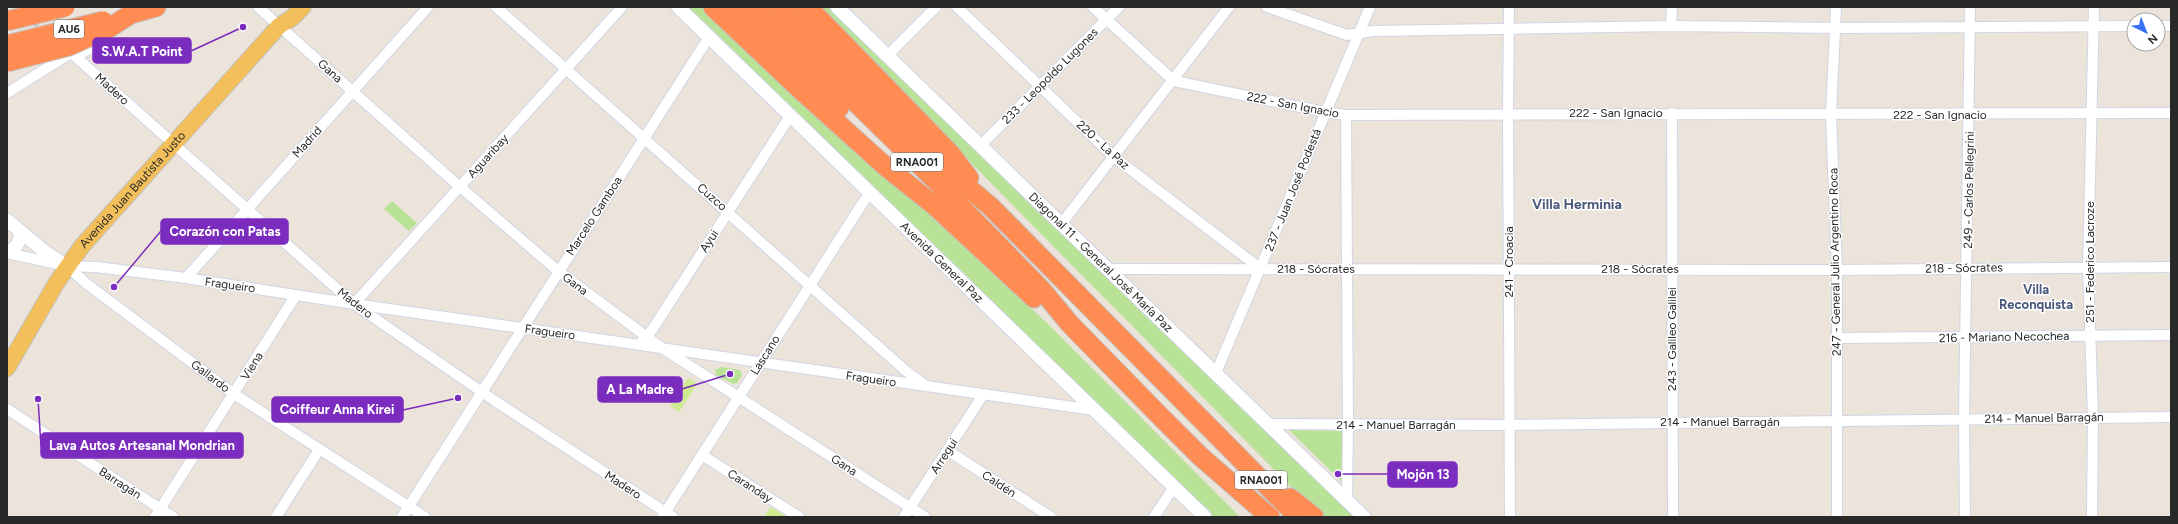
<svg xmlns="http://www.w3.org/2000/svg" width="2178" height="524" font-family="Figtree,sans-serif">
	<rect width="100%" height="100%" fill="#ece3db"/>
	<g fill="#b8e396">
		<path d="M687,7h43l169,178 149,139 192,193h-29z"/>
		<path d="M817,7h17l525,510h-37l-17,-16z"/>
		<path d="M392,201l25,22 -8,8 -25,-22z"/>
		<path d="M721,367l19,3 2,5 -5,8 -4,1 -17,-9 -1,-5z"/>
		<path d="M1289,430l54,1v52z"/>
	</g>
	<g fill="#ceeb92">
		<path d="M688,378l9,6 -18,28 -9,-6z"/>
		<path d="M771,507l16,10h-23z"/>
	</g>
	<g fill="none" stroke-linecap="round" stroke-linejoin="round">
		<path stroke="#c5beb7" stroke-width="10" stroke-dasharray="10 5" stroke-linecap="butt" d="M21,7l31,28"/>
		<g stroke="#d0d5e3" stroke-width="12">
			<g id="minor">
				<path d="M258,7l193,172 107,92 104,77 263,169"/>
				<path d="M496,7l410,364 20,15"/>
				<path d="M957,7l157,150 147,112"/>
				<path d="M1093,7l81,74 151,31 21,3 825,-2"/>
				<path d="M1267,7l80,28 26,-4 298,-5 165,2 298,-2"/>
				<path d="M1509,7l-1,106 2,404"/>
				<path d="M1836,7l-5,108 6,155v247"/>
				<path d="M1671,26l1,-19"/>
				<path d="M2158,26h13"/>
				<path d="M68,50l286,254 141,97 178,116"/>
				<path d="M888,55l48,-48"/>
				<path d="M76,57l34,-21"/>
				<path d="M7,93l64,-40"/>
				<path d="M1672,113l1,404"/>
				<path d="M1346,115l2,309 -1,76"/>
				<path d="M981,145l138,-138"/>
				<path d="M1062,223l167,-216"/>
				<path d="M7,253l60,13 29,1 90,11 168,26 740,106"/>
				<path id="s1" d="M67,266l20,18 147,110 191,123"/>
				<path d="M1109,269l728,1 334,-3"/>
				<path d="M186,278l242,-271"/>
				<path d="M354,304l268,-297"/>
				<path d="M1837,338l334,-3"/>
				<path d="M642,341l10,-11 138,-214"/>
				<path d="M1216,373l154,-366"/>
				<path d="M7,409l166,108"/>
				<path d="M1270,424l238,1 663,-8"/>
				<path d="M947,450l104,67"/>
				<path d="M702,455l97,62"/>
				<path d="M663,516l206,-323"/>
				<path d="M155,517l141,-222"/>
				<path d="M276,517l43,-67"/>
				<path d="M402,517l307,-480"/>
				<path d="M904,517l79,-122"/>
				<path d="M1154,517l20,-30"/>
				<path d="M1965,517l-1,-98 6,-412"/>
				<path d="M2092,517l1,-100 -5,-150 6,-260"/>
			</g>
		</g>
		<g stroke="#d0d5e3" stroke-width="15">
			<g id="tertiary">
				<path id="s2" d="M678,7l527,510"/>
				<path id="s3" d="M837,7l527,510"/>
				<path d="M7,220l38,32 22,14"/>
				<path d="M7,252c10,-4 14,-10 13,-21"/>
			</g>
		</g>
		<g stroke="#c3c3c3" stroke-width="18">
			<g id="primary">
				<path id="s4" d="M7,368l50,-86 25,-36 197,-220 13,-8 11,-11"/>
			</g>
		</g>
		<g stroke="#c3c3c3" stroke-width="21">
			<g id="motorway">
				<path d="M713,7l91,86 81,73 50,40 99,92"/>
				<path d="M737,7l102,101"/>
				<path d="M758,7l179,175 105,108 27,33 89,91 42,42 70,61"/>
				<path d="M783,7l157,157 50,42 308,311"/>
				<path d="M808,7l142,146 19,25"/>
				<path d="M131,14l25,-7"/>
				<path d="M1290,498l24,19"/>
			</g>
		</g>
		<use href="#minor" stroke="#fff" stroke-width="10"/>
		<use href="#tertiary" stroke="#fff" stroke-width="13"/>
		<use href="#primary" stroke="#f2bf5a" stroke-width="16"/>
		<use href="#motorway" stroke="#ff8c53" stroke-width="19"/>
		<g stroke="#c3c3c3" stroke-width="21" stroke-linecap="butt">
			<g id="motorway-bridge">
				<path d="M7,21l58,-14"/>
				<path d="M7,45l96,-24"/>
				<path d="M7,62l62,-16 40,-18 22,-14"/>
			</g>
		</g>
		<use href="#motorway-bridge" stroke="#ff8c53" stroke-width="19"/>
	</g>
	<g text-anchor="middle" stroke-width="3" stroke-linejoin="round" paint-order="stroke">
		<g fill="#fff" stroke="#696969" stroke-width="1">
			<rect x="54" y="20" width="30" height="18" rx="3"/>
			<rect x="891" y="153" width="52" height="18" rx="3"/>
			<rect x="1235" y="471" width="52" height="18" rx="3"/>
		</g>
		<g font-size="11" font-weight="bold" fill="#292929">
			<text x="69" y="33">AU6</text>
			<text x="917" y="166">RNA001</text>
			<text x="1261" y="484">RNA001</text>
		</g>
		<g font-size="12" fill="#292929" stroke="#fff">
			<text transform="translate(330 71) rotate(42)" y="4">Gana</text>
			<text transform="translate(1050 76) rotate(-45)" y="4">233 - Leopoldo Lugones</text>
			<text transform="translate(112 89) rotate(42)" y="4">Madero</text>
			<text transform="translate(1293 105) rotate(11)" y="4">222 - San Ignacio</text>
			<text x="1616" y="117">222 - San Ignacio</text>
			<text x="1940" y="119">222 - San Ignacio</text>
			<text transform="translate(307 142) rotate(-48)" y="4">Madrid</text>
			<text transform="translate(1103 145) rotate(42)" y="4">220 - La Paz</text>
			<text transform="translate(488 156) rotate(-48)" y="4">Aguaribay</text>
			<text dy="4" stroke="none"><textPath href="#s4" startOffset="219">Avenida Juan Bautista Justo</textPath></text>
			<text transform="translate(1293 190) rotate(-68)" y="4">237 - Juan José Podestá</text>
			<text transform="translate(1969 190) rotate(-89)" y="4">249 - Carlos Pellegrini</text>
			<text transform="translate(712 197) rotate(41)" y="4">Cuzco</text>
			<text transform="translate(594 216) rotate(-57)" y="4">Marcelo Gamboa</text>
			<text transform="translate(709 241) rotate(-57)" y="4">Ayui</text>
			<text dy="4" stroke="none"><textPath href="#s3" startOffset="367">Diagonal 11 - General José María Paz</textPath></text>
			<text dy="4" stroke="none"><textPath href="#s2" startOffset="367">Avenida General Paz</textPath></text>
			<text transform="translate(1509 262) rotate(-90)" y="4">241 - Croacia</text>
			<text transform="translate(1835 262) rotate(-91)" y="4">247 - General Julio Argentino Roca</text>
			<text transform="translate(2090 262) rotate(-90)" y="4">251 - Federico Lacroze</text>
			<text transform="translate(1964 268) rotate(-1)" y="4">218 - Sócrates</text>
			<text x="1316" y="273">218 - Sócrates</text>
			<text x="1640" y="273">218 - Sócrates</text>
			<text transform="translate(575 284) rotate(37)" y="4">Gana</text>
			<text transform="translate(230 285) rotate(8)" y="4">Fragueiro</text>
			<text transform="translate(355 303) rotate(38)" y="4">Madero</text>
			<text transform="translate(550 332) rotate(8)" y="4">Fragueiro</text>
			<text transform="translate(2004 337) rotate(-1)" y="4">216 - Mariano Necochea</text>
			<text transform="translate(1672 339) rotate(-90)" y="4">243 - Galileo Galilei</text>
			<text transform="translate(765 355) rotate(-58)" y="4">Lascano</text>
			<text transform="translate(252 366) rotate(-58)" y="4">Viena</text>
			<text dy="4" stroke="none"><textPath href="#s1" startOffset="181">Gallardo</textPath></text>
			<text transform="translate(871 379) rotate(8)" y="4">Fragueiro</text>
			<text transform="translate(2044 418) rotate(-1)" y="4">214 - Manuel Barragán</text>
			<text x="1720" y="426">214 - Manuel Barragán</text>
			<text x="1396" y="429">214 - Manuel Barragán</text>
			<text transform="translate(944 456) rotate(-57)" y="4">Arregui</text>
			<text transform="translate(844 465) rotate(33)" y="4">Gana</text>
			<text transform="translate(120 483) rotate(33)" y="4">Barragán</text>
			<text transform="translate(999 484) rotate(33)" y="4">Caldén</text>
			<text transform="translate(623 485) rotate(33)" y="4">Madero</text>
			<text transform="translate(750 486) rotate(33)" y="4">Caranday</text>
		</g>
		<g font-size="13" font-weight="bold" fill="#49577a" stroke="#fff">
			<text x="2036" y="294">Villa<tspan x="2036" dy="15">Reconquista</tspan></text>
		</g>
		<g font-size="14" font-weight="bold" fill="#49577a" stroke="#fff">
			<text x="1577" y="209">Villa Herminia</text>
		</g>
	</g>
	<path fill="none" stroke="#7b2cbf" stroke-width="1.5" d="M243 27L191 51M114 287L161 231M730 374L682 389M458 398L403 410M38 399L41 446M1338 474L1388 474"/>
	<g fill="#7b2cbf" stroke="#fff" stroke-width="1.5">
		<circle cx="243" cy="27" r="4"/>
		<circle cx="114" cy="287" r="4"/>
		<circle cx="730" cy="374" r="4"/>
		<circle cx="458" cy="398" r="4"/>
		<circle cx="38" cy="399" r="4"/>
		<circle cx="1338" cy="474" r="4"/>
	</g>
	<g fill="#7b2cbf" stroke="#7b2cbf" stroke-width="1.5">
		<rect x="93" y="38" width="98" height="25" rx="4"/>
		<rect x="161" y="219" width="127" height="25" rx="4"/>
		<rect x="598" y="377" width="84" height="25" rx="4"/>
		<rect x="272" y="397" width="131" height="25" rx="4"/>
		<rect x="41" y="433" width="202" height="25" rx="4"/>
		<rect x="1388" y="462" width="69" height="25" rx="4"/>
	</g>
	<g font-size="13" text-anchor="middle" font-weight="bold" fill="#fff">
		<text x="142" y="56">S.W.A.T Point</text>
		<text x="225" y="236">Corazón con Patas</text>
		<text x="640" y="394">A La Madre</text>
		<text x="337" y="414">Coiffeur Anna Kirei</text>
		<text x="142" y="450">Lava Autos Artesanal Mondrian</text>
		<text x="1423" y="479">Mojón 13</text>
	</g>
	<rect width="2178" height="524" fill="none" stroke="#292929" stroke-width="16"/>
	<g transform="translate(2146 32) rotate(137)"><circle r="19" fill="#ffffff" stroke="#a9a9a9"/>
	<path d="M0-3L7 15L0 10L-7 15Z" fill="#3870fc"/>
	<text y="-6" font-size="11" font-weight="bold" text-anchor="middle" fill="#292929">N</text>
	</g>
</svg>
